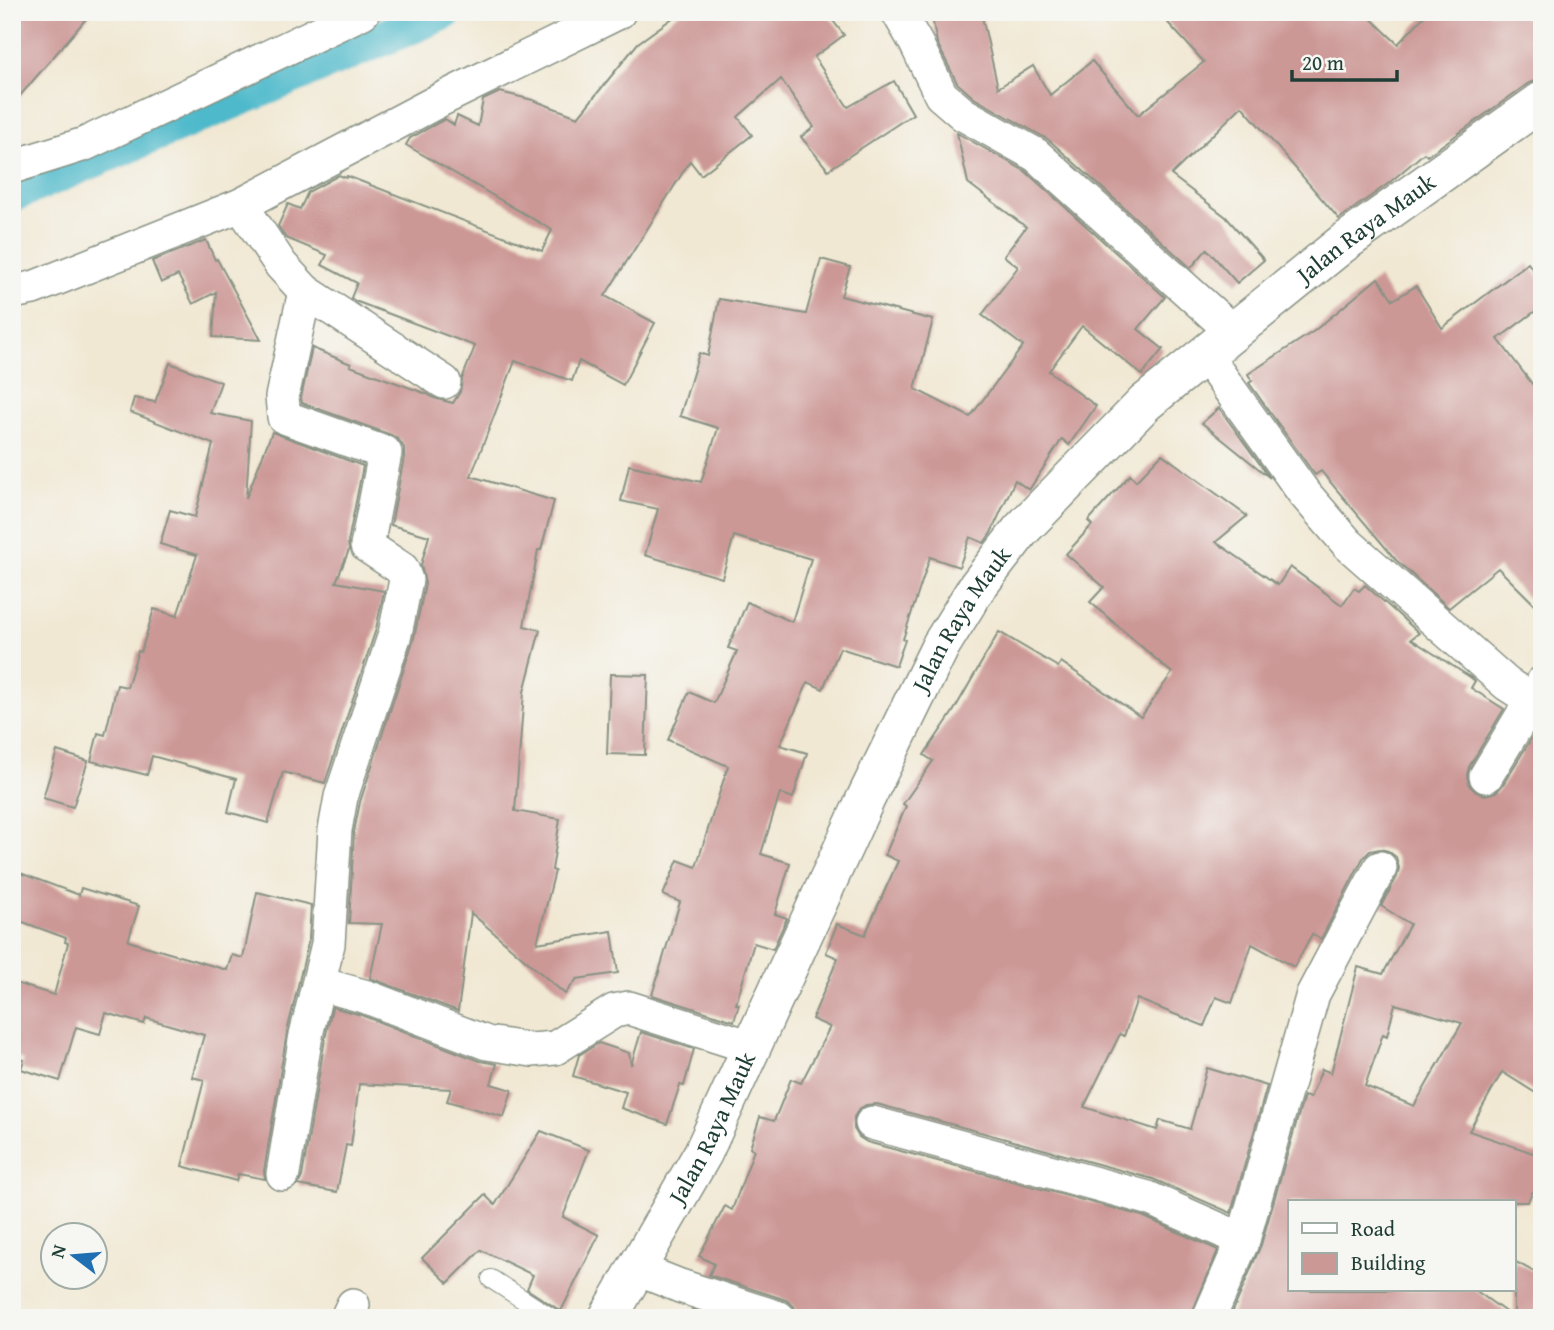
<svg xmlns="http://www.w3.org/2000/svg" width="1554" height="1330" font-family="'Gentium Book Plus',serif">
	<rect width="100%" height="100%" fill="#f6f6f2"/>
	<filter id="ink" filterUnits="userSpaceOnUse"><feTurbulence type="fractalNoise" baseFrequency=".0143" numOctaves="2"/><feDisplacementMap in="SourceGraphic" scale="14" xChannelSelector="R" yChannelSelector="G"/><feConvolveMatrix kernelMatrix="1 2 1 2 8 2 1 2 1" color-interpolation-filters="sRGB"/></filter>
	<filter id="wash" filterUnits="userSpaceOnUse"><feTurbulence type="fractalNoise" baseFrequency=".00686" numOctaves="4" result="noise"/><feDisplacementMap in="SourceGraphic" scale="28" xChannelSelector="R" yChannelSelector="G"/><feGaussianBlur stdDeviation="1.57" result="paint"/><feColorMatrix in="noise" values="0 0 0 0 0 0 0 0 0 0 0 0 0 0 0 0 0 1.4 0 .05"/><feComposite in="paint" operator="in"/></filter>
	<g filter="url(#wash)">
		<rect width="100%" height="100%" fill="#f1e8d3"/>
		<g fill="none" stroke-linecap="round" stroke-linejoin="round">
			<path stroke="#4eb9cb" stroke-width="37" d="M12,194l432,-182"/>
		</g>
		<g id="blocks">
			<g fill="#cc9896" fill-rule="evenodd">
				<path d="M12,12h80l-80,93z"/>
				<path d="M681,12h145l18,23 -30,22 34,50 46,-26 19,33 -85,56 -27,-33 13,-10 -33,-48 -43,38 14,18 -51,40 -11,-14 -85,135 50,27 -32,62 -44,-24 -7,20 -57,-20 -44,115 83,25 -13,49h-3l-14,76 16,4 -16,62 -9,119 45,8 -8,51 3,1 -18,72 75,-12 6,42 -41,6 -12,15 -94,-81 -13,98 -88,-33 12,-54 -33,-1 5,-91 6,-30 54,-164 11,-54 -4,-19 8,-29 -38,-11 13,-68v-9l-5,-8 -8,-5 -89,-32 -1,-5 11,-50 39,16 -1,2 77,28 7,4 19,5 7,-11 2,-13 13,-33 -120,-45 -4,-3 6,-15 -35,-18 5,-10 -41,-17 -8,-12 10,-22 12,5 8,-17 31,-17 7,3 1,-2 195,75 10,-21 -146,-85 4,-7 35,-19 9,6 3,-9 21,10 5,-26 17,-8 33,8 45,17 60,-74z"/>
				<path d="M931,12h50l17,76 35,-22 17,29 42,-34 46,54 66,-53 -46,-50h206l34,32 30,-32h114v67l-13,4 -102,73 -3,-3 -35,30 -50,36 -97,-113 -71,69 55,42 38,43 -27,23 -30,-34 -16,19 -142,-128 -75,-42 -17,-15 -20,-40z"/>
				<path d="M957,133l68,38 140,126 -27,32 25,20 -21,26 -60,-49 -33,45 47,35 -27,39 -7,-6 -33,51 -14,-10 -24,53 -7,10 -14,-6 -11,30 -29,-10 -27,82 2,1 -9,26 -56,-18 -17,41 -15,-7 -28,63 27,8 -14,45 -13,-5 -19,61 29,9 -15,51 12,4 -14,31 -19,-6 -18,61h3l-5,17 -82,-26 28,-93 -17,-7 15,-35 18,7 32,-101 -60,-26 21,-48 25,11 23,-52 -9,-3 19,-46 45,20 19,-63 -77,-23 -12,42 -77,-23 13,-46 -37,-8 8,-36 72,17 17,-54 -38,-12 19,-63 9,3 11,-57 87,15 15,-55 29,8 -9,29 92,24 -18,69 55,28 53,-71 -41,-31 36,-48 -14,-11 22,-29 -58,-44z"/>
				<path d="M206,240l9,20 2,-1 44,81 -48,-3 3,-45 -23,12 -15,-29 -17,8 -9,-22z"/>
				<path d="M1528,263l14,18v25l-44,33 44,58v215l-44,-44 -49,40 -53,-48 -75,-89 -6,4 -66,-92 3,-2 -4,-7 66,-43 64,-53 15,22 23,-14 26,42z"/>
				<path d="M170,363l51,19 -11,31 41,8 -5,77 26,-66 91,34 -15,76 1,8 -13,32 48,9 -8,38 -51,154 -42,-11 -15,51 -40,-11 8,-33 -84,-23 -5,19 -56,-14 7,-28 7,2 12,-50 10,2 11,-36 3,1 13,-43 23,7 20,-61 -37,-11 10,-34 25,7 18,-73 -83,-32 4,-14 21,4z"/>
				<path d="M1219,408l51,70 -68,-55z"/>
				<path d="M1162,454l85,62 -31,26 62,43 12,-18 52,38 12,-17 5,3 6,-6 54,48 -8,6 59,38 5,4 -4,7 33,21 -35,58 -2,8 2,10 7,7 9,3 11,-3 6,-6 34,-55 6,4v362l-40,-25 -33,59 73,25v39l-10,-3 -4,10h-238v88h185l39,28v-57l28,15v42h-312l31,-73 43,-149 6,2 12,-29 9,4 27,-106 25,7 27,-50 -29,-18 16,-29 2,-9 -3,-11 -8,-6 -8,-2 -10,2 -7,7 -42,81 -9,-5 -18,33 -42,-23 -20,59 -16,-6 -12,29 -67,-27 -13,37 -4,-2 -36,73 73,23 3,-10 30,9 17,-61 60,18 -36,127 -78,-34 -276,-75 -11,1 -7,4 -5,8v12l5,8 8,5 275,74 76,34 -28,68h-392l-4,-12 -8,-6 -77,-25 5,-11 -15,-8 26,-50 7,4 22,-60 -4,-2 10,-31 14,4 17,-42 10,4 29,-56 -18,-8 26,-61 -12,-5 11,-29 28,11 33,-74 -13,-6 21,-49 -3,-2 30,-43 -9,-6 29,-43 46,-80 59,35 3,-5 80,55 31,-44 -82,-71 14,-15 -38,-33 26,-29 -4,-4 42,-46 6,6zM1395,1004l67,19 -48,83 -49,-20 18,-52 4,2z"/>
				<path d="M610,674l38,1 -3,80 -38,-1z"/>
				<path d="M57,751l31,10 -15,46 -30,-9z"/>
				<path d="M12,870l67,25 2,-7 58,18 -11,35 99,29 5,-15 11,3 14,-66 54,13 -2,34 -22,93 -23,139 1,8 -27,-5 -2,7 -54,-15 22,-86 -12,-3 12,-42 -58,-17 -2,6 -38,-11 -6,21 -24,-7 -16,54 -39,-12 3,-9 -12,-4v-74l42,13 14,-52 -3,-1 1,-4 -54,-20z"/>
				<path d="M332,1007l29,8 119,46 17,3 -6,20 21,6 -8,27 -57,-16 4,-12 -92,-5 -8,62 -5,-1 -9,47 -39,-7 4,-8 23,-138z"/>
				<path d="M641,1032l53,17 -10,37 -4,-1 -13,39 -46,-16 5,-16 -53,-16 6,-21 20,-12 30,10 2,12z"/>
				<path d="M541,1131l48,19 -26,67 36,18 -38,76 -34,-22 6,-14 -52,-25 -33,33 -26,-25 63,-63 10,10z"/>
				<path d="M692,1310l24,8h-27z"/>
			</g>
		</g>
	</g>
	<g filter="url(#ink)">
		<use href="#blocks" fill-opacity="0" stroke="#889284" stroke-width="2"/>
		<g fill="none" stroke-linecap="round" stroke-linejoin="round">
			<g stroke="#889284" stroke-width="20">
				<path id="lane" d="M491,1279l61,39"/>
			</g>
			<g stroke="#889284" stroke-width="36">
				<g id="street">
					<path d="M898,12l18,31 25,52 22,19 73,41 196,176"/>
					<path d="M12,167l73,-23 278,-132"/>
					<path d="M241,205l40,60 24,26 139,91"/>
					<path d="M12,292l21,-4 208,-83 201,-106 177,-87"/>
					<path d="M1205,355l99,138 44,51 159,140 25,16"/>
					<path d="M1486,776l56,-93"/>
					<path d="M320,984l47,13 120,46 45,7 23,-2 59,-37 15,-3 122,39"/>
					<path d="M872,1123l276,75 95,42"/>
					<path d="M283,1174l23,-139 22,-91 7,-114 6,-33 54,-163 11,-54 -4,-11 -35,-23 18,-93 -101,-36 -2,-20 23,-106"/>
					<path d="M637,1269l43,17 99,32"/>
					<path d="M347,1318l6,-13"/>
					<path d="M1209,1318l34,-78 70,-246 67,-126"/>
				</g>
			</g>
			<g stroke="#889284" stroke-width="41">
				<g id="primary">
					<path id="s1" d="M608,1318l95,-165 162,-353 76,-155 36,-58 44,-57 124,-127 197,-159 200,-143"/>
				</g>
			</g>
			<use href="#lane" stroke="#fff" stroke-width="18"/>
			<use href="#street" stroke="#fff" stroke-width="33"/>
			<use href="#primary" stroke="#fff" stroke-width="38"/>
		</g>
	</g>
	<g text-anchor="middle" stroke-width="7" stroke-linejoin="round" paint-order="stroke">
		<g font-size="24" fill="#1f3d34" stroke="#f6f6f2">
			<text dy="8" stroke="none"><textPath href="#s1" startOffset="1351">Jalan Raya Mauk</textPath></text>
			<text dy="8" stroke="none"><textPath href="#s1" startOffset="784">Jalan Raya Mauk</textPath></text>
			<text dy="8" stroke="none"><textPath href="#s1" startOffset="217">Jalan Raya Mauk</textPath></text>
		</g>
	</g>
	<rect width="1554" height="1330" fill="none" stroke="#f6f6f2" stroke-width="42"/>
	<rect x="1288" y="1200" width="228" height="91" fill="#f6f6f2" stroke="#a0aca6" stroke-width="2"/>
	<rect x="1302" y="1223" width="35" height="10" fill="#ffffff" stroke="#a0aca6" stroke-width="2"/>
	<text x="1351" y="1236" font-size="21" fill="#1f3d34">Road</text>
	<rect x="1302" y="1253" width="35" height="21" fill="#cc9896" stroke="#a0aca6" stroke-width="2"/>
	<text x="1351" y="1270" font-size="21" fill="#1f3d34">Building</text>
	<g transform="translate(74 1256) rotate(286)"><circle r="33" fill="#f6f6f2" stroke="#a0aca6" stroke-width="2"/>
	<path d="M0-5L12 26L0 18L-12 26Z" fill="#1f6fb2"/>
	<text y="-10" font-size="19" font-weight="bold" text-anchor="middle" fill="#1f3d34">N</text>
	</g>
	<path d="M1292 70v10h105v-10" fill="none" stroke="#1f3d34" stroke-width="3.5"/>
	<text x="1302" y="70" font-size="21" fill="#1f3d34" stroke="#f6f6f2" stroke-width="5" paint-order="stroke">20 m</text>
</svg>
